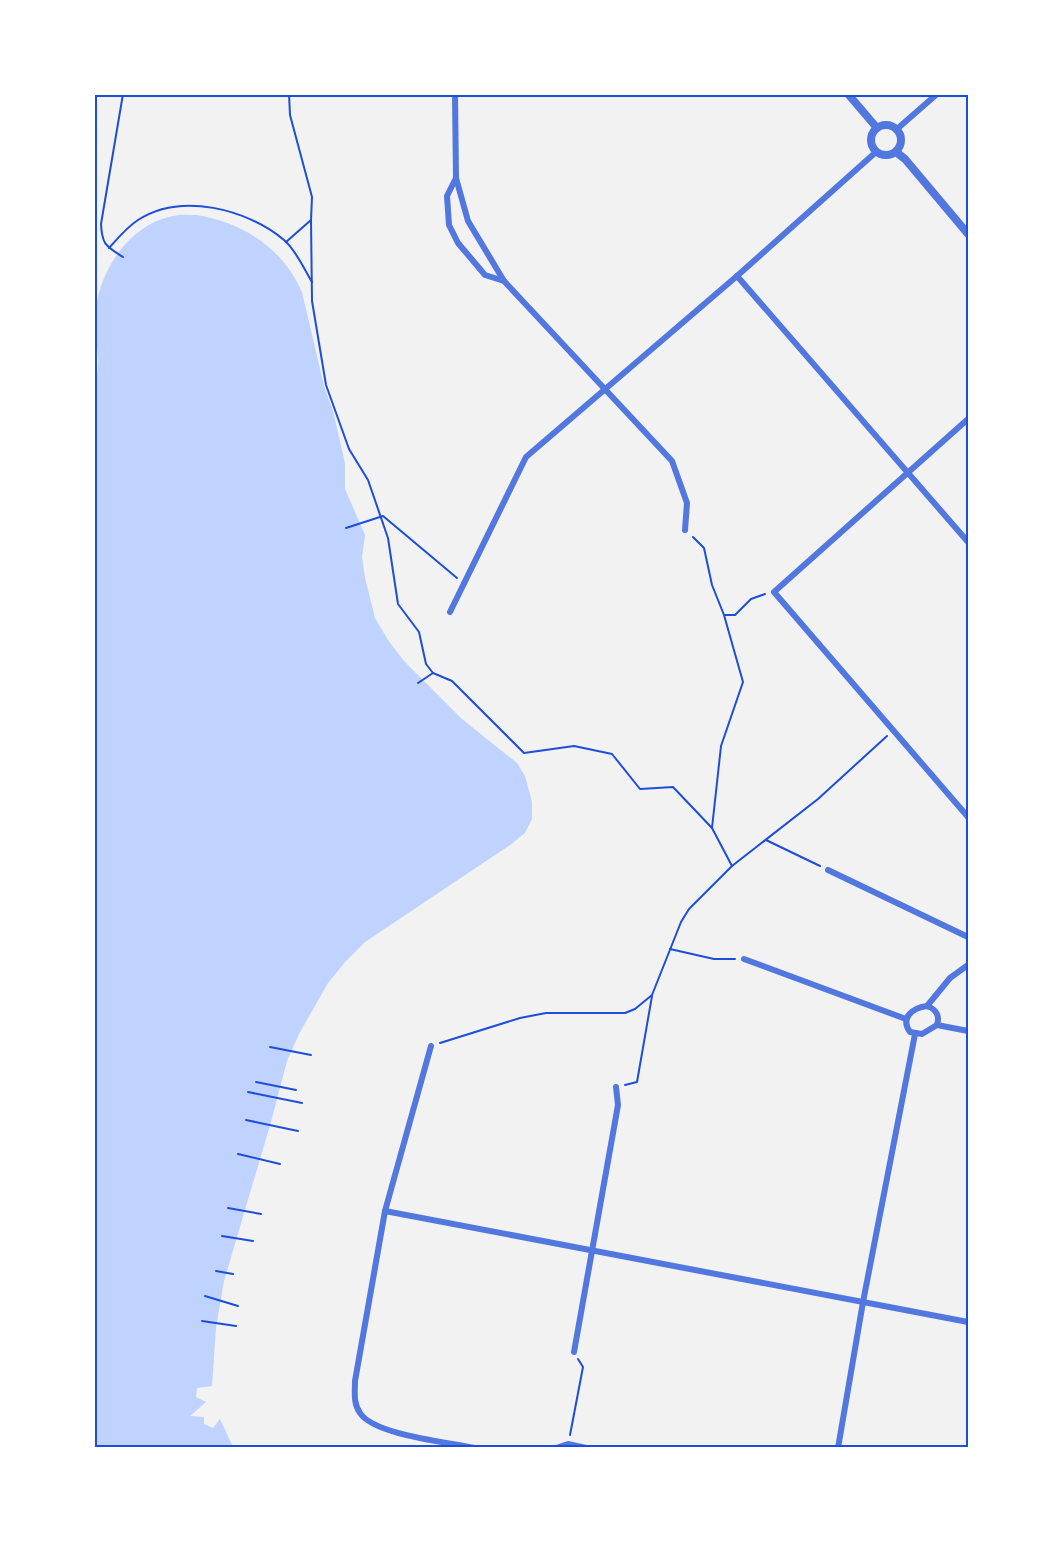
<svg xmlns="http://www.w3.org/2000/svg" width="1063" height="1542" font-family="'PT Sans Narrow',sans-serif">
	<rect width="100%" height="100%" fill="#f2f2f2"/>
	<path fill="#bfd3fe" d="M197,215c46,8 85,32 105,77l22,94 9,25 12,52v26l20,46 -3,22 3,21 10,40 13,22 16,21 58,58 55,44 8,13 7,26v17l-7,14 -15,12 -145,97 -19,19 -18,22 -29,51 -12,27 -16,61 -47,159 -8,47 -4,58 -15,2 -1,9 10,5 -16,14 14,1v7l9,4 7,-9 13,28 -138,1 -1,-1065c9,-21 1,-37 1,-59 -1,-46 31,-99 78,-108 8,-2 16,-1 24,-1z"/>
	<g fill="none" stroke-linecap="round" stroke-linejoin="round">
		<g stroke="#1d4ed8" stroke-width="2">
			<path d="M123,94l-22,130c1,21 5,22 22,33"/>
			<path d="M311,220l1,81 14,84 23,64 19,31 20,58 10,66 21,28 7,32 7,9 19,8 72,72 50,-7 38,8 28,35 33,-2 39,41 20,38"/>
			<path d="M286,242l25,-22 1,-23 -22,-82 -1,-21"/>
			<path d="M109,248c9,-10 18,-21 29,-28 43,-28 109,-11 146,20 12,10 20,29 28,42"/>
			<path d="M346,528l37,-12 74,62"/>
			<path d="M693,537l11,11 8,37 12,30 19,67 -22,64 -9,82"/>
			<path d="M725,615h10l16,-16 14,-5"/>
			<path d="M418,683l15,-10"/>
			<path d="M766,840l54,26"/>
			<path d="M670,949l44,10h21"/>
			<path d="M440,1043l80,-25 26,-5h79l10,-4 17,-14 29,-73 8,-13 43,-43 86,-67 69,-63"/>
			<path d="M270,1047l41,8"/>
			<path d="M256,1082l40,8"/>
			<path d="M625,1085l12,-3 15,-86"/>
			<path d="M248,1092l54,11"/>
			<path d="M246,1120l52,11"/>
			<path d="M238,1154l42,10"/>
			<path d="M228,1208l33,6"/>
			<path d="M222,1236l31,5"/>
			<path d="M216,1271l17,3"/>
			<path d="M205,1296l33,10"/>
			<path d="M202,1321l34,5"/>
			<path d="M570,1435l13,-68 -5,-8"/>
		</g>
		<g stroke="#5277de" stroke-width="6">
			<path d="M455,94l1,84 12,43 36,60 168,180 15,42 -2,27"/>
			<path d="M897,129l40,-35"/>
			<path d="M456,178l-9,18 2,29 9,18 27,32 19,6"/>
			<path d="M737,276l231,266"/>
			<path d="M968,419l-194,173 194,225"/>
			<path d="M450,612l76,-155 211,-181 139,-124"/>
			<path d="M828,870l140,67"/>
			<path d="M744,959l162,60"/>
			<path d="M927,1006c9,3 13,10 10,19l-15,9 -12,-2c-10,-14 2,-24 17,-26z"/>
			<path d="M927,1006l23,-28 18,-13"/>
			<path d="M937,1025l31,6"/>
			<path d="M431,1046l-46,165 -30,170c0,11 -2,22 5,32 14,22 88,29 115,35"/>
			<path d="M385,1211l583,111"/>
			<path d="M574,1352l44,-247 -2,-18"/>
			<path d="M556,1448l12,-4 18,4"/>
			<path d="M838,1448l25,-146 52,-268"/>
		</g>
		<g stroke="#5277de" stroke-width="8">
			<path d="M848,94l29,34"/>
			<circle cx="886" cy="140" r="15"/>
			<path d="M896,152l9,7 63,75"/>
		</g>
	</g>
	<rect width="1063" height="1542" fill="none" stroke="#ffffff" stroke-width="192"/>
	<rect x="96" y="96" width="871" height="1350" fill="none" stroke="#1d4ed8" stroke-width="2"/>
</svg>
